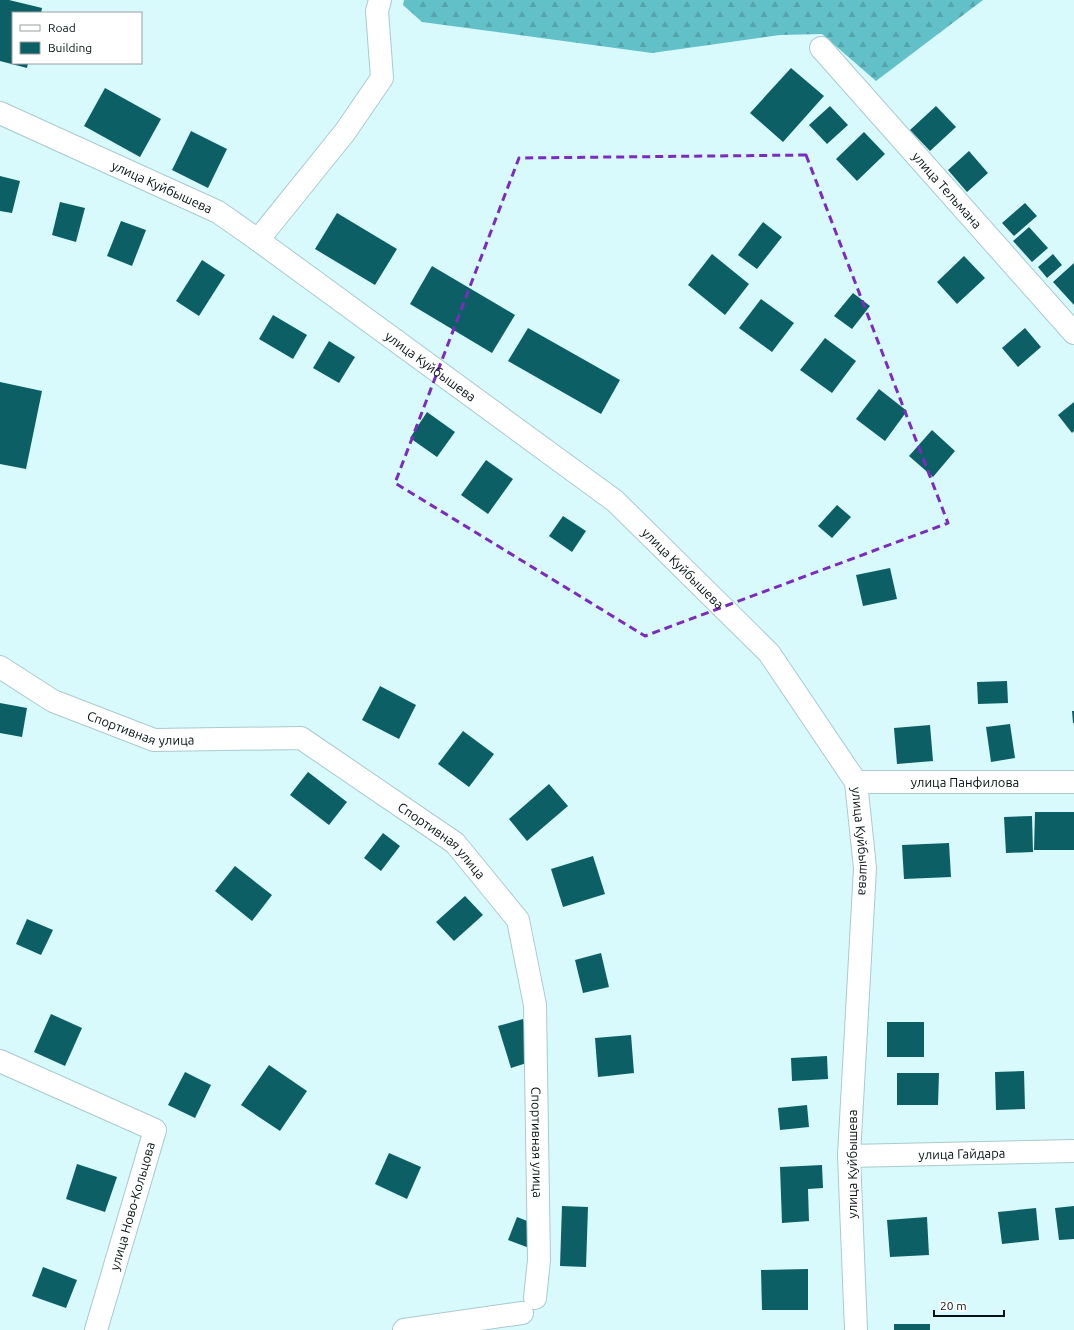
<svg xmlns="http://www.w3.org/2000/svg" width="1074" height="1330" font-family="Ubuntu,sans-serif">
	<defs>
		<pattern id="forest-firs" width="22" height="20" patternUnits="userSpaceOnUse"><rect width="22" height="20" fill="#62c0c9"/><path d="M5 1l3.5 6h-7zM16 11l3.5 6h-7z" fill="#54a4ac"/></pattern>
	</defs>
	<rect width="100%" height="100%" fill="#d9fafc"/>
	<path fill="url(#forest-firs)" d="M404,0h579l-107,81 -54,-47 -42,1 -128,18 -230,-31 -19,-17z"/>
	<g fill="#0c5f65">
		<path d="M0,0h9l33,8 -1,5h-28v50h15l-1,5 -27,-7z"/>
		<path d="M791,68l33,28 -41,46 -33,-29z"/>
		<path d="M105,88l56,31 -21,38 -56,-31z"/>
		<path d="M830,106l18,19 -21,19 -18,-19z"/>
		<path d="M936,106l20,21 -26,24 -20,-21z"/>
		<path d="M191,131l36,18 -19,39 -36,-18z"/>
		<path d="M864,132l21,22 -28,27 -21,-22z"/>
		<path d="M969,151l19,22 -21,19 -19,-22z"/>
		<path d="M0,176l20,5 -8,32 -12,-2z"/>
		<path d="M60,202l25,6 -9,34 -24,-7z"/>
		<path d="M1025,203l12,13 -23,20 -12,-13z"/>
		<path d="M337,213l60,36 -22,36 -60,-36z"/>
		<path d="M121,221l25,9 -14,36 -25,-10z"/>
		<path d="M763,222l19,15 -25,32 -19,-14z"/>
		<path d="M1029,227l19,21 -16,14 -19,-21z"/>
		<path d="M712,254l37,30 -24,31 -37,-30z"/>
		<path d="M1053,254l9,11 -15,13 -9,-11z"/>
		<path d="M964,256l21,22 -28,26 -20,-22z"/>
		<path d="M202,260l23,15 -26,41 -23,-15z"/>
		<path d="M1074,263v42l-21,-23z"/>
		<path d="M432,266l83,49 -23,38 -82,-49z"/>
		<path d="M853,293l17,13 -18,23 -18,-13z"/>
		<path d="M761,299l33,24 -22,29 -33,-24z"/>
		<path d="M273,315l34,20 -14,24 -34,-20z"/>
		<path d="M528,328l92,52 -19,34 -93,-53z"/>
		<path d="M1025,328l16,19 -23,20 -16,-19z"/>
		<path d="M825,338l31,23 -24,32 -32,-23z"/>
		<path d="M329,341l26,16 -16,26 -26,-15z"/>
		<path d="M0,382l42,9 -16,78 -26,-5z"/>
		<path d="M879,389l28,22 -22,30 -29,-22z"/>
		<path d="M1074,402v29l-2,2 -14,-18z"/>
		<path d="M427,412l28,20 -18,25 -27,-19z"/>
		<path d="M932,430l23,21 -22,26 -24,-21z"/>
		<path d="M486,460l27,19 -25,35 -27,-19z"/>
		<path d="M837,505l14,12 -19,21 -14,-12z"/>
		<path d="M563,516l23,15 -14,21 -23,-16z"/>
		<path d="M890,568l7,31 -34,7 -7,-31z"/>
		<path d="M1007,681l1,22 -30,1 -1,-22z"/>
		<path d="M380,686l36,19 -17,34 -37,-19z"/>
		<path d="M0,703l27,5 -5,29 -22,-4z"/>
		<path d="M1072,711h2v12h-1z"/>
		<path d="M1010,724l5,34 -24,4 -5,-35z"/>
		<path d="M930,725l3,36 -36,3 -3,-36z"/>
		<path d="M463,731l31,23 -25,33 -31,-23z"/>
		<path d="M308,772l39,30 -18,23 -39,-30z"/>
		<path d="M549,784l19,22 -41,35 -18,-22z"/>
		<path d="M1035,812h39v38h-40z"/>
		<path d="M1032,816l1,36 -27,1 -2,-36z"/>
		<path d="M383,833l17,13 -19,25 -17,-13z"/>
		<path d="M949,843l2,34 -47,2 -2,-34z"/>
		<path d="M593,856l12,38 -42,13 -12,-38z"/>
		<path d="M235,866l37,29 -20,26 -37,-30z"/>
		<path d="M465,896l18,19 -29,26 -18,-19z"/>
		<path d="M27,919l26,11 -12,25 -25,-11z"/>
		<path d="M601,953l8,34 -26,6 -8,-33z"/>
		<path d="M51,1014l31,14 -17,38 -31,-14z"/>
		<path d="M523,1019l13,41 -25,8 -13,-42z"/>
		<rect x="887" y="1022" width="37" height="35"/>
		<path d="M631,1035l3,38 -36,4 -3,-39z"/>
		<path d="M827,1056l1,23 -36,2 -1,-23z"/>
		<path d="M269,1065l38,26 -27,40 -39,-26z"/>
		<path d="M1024,1071l1,38 -29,1 -1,-38z"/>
		<path d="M185,1072l26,13 -16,33 -27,-13z"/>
		<path d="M897,1073h42l-1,32h-41z"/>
		<path d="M807,1105l2,22 -29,3 -2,-22z"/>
		<path d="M389,1153l32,14 -14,32 -32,-15z"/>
		<path d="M77,1164l40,13 -12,35 -39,-13z"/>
		<path d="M822,1165l1,23 -15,1 1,32 -27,2 -2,-56z"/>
		<path d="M562,1206l26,1 -2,60 -26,-1z"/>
		<path d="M1074,1206v33l-15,1 -4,-32z"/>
		<path d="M1036,1208l3,32 -37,4 -4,-32z"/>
		<path d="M517,1217l23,9 -8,23 -24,-9z"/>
		<path d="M927,1217l2,38 -39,2 -3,-37z"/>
		<path d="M43,1267l34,13 -11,28 -34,-12z"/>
		<path d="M808,1269v41h-46l-1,-40z"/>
		<rect x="894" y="1324" width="36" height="6"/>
	</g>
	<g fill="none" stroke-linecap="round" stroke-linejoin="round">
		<g stroke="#aacacd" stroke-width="24">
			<g id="minor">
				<path id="s1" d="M821,48l253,285"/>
				<path id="s2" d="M0,113l218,99 40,28 357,261 154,152 87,129 9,86 -16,288 7,174"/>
				<path d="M258,240l87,-108 37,-54 -5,-67 3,-11"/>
				<path id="s3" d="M0,667l53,34 101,39 147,-2 154,105 63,77 17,85 4,255 -4,38"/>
				<path id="s4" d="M856,782h218"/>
				<path d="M0,1061l155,69 -59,200"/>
				<path id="s5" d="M849,1156l225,-5"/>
				<path d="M404,1330l118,-17"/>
			</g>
		</g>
		<use href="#minor" stroke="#fff" stroke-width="22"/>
	</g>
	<path fill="none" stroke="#7b2cbf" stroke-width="3" stroke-dasharray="8 5" stroke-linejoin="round" d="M806,155l142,368 -303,113 -250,-153 124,-325z"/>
	<g text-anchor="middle" stroke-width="4" stroke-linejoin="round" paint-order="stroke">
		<g font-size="13" fill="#061112" stroke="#fff">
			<text dy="5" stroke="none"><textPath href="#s2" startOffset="178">улица Куйбышева</textPath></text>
			<text dy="5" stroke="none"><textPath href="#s1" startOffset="190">улица Тельмана</textPath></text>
			<text dy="5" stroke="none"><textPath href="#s2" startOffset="502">улица Куйбышева</textPath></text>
			<text dy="5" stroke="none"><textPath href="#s2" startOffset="826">улица Куйбышева</textPath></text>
			<text dy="5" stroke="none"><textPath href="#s3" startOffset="156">Спортивная улица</textPath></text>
			<text dy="5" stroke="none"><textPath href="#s4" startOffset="109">улица Панфилова</textPath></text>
			<text dy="5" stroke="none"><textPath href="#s3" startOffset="493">Спортивная улица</textPath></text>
			<text dy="5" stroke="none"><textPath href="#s2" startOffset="1162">улица Куйбышева</textPath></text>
			<text dy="5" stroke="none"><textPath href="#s3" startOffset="828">Спортивная улица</textPath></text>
			<text dy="5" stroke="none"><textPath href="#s5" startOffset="113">улица Гайдара</textPath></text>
			<text transform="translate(852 1164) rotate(-90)" y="5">улица Куйбышева</text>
			<text transform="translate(132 1206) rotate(-74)" y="5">улица Ново-Кольцова</text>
		</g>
	</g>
	<rect x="12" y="12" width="130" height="52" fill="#ffffff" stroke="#9ba0a0"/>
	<rect x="20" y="25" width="20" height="6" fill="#ffffff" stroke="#9ba0a0"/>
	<text x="48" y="32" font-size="12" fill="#061112">Road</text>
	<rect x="20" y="42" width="20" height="12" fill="#0c5f65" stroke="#9ba0a0"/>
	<text x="48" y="52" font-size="12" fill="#061112">Building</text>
	<path d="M934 1310v6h70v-6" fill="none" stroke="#061112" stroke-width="2"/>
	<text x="940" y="1310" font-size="12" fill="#061112" stroke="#ffffff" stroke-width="3" paint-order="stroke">20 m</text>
</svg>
